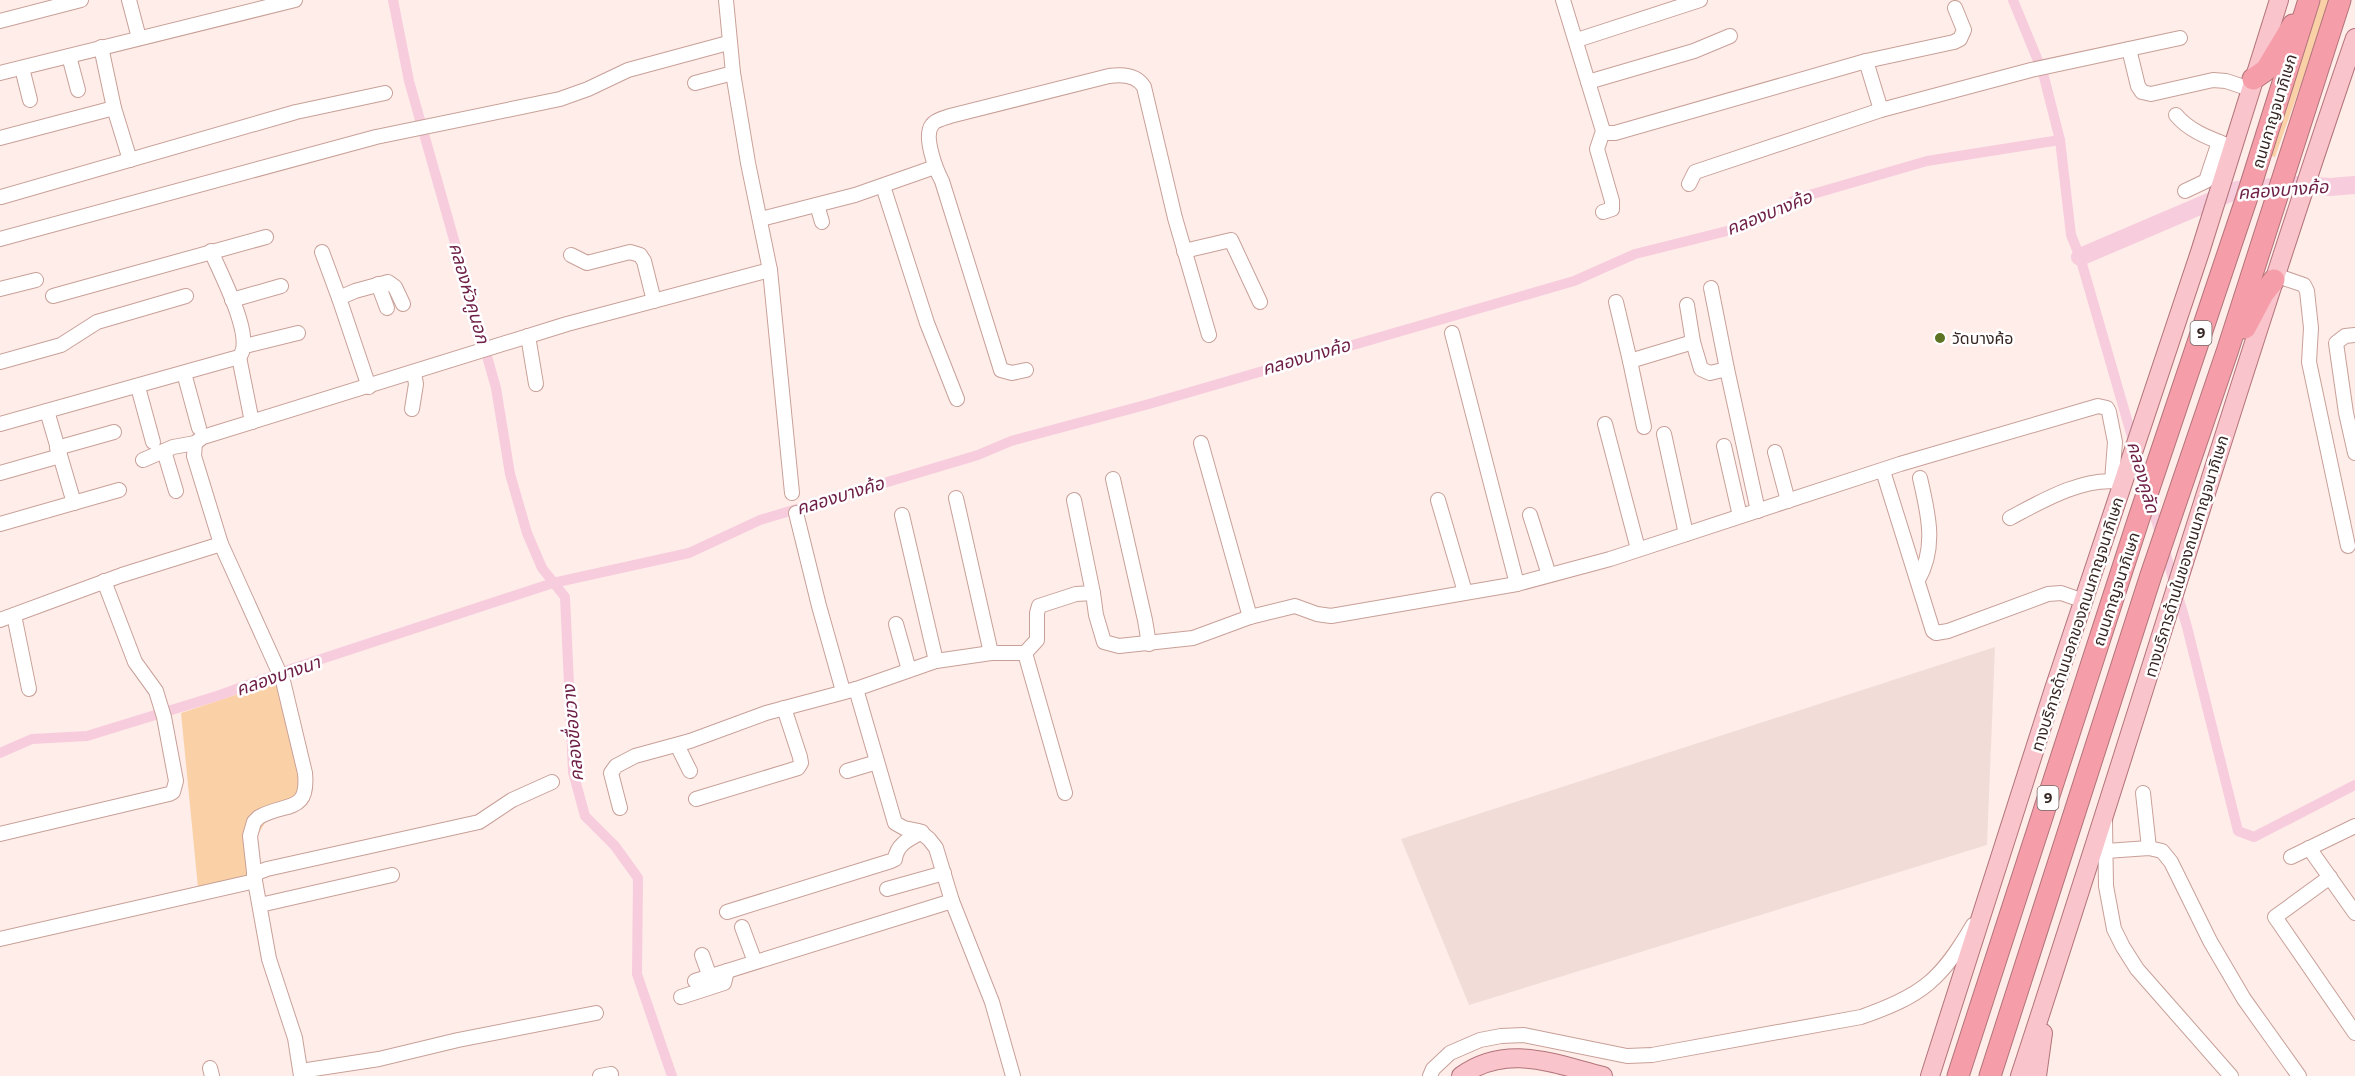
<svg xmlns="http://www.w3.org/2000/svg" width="2355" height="1076" font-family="'Open Sans','Noto Sans Thai',sans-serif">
	<rect width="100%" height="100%" fill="#ffedea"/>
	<path fill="#f1dcd8" d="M1995,647l-8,198 -518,160 -68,-166z"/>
	<g fill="#fad1a7">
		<path d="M2319,0h12l-56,157 -4,-1z"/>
		<path d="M283,679l27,108c-22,16 -52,31 -55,61 -1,11 3,26 5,37l-61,13 -18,-185z"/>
	</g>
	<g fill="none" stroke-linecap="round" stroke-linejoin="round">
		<g stroke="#f7ccdd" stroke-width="10">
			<path d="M393,0l16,81 87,307 14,86 17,59 15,35 23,29 8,175 12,44 30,30 23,32 -1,96 35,102"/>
			<path d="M2013,0l30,73 17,67 11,95 9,22 107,370 51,204 16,6 101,-52"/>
			<path d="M0,753l32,-14 55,-3 133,-41 74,-27 259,-85 136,-30 71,-33 218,-65 33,-14 138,-37 425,-123 61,-27 108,-27 56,-29 128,-37 133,-21"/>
		</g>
		<path stroke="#f7ccdd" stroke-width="18" d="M2080,257l157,-67 61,-5 32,2 25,-2"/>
		<g stroke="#c8a098" stroke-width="16">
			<g id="minor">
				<path d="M129,0l10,38"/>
				<path d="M726,0l7,73 15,90 22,107 22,223"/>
				<path d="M1563,0l40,131 -6,18 15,52v8l-9,3"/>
				<path d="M0,21l81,-21"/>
				<path d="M1577,40l123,-40"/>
				<path d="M101,47l13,61 16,52"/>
				<path d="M2129,49l9,37 4,6 9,2 62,-14 13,1 24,8"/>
				<path d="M69,56l9,34"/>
				<path d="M1866,61l15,49"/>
				<path d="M22,68l8,32"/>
				<path d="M0,73l295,-73"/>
				<path d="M1588,82l106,-31 36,-15"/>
				<path d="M695,83l38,-10"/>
				<path d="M2176,115c14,17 36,24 56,32"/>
				<path d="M1603,131l5,2h7l251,-72 88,-19 6,-3 4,-9 -9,-22"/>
				<path d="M0,138l114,-30"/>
				<path d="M1689,184l6,-12 186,-62 150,-40 149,-32"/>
				<path d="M883,186l44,137 30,76"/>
				<path d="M2185,191l21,-10 13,-39"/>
				<path d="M1,197l295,-85 89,-19"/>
				<path d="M817,205l5,17"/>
				<path d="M761,219l94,-24 80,-28"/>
				<path d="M0,239l376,-102 184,-38 28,-10 40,-19 100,-27"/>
				<path d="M1184,251l47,-11 29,62"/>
				<path d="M322,252l17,46"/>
				<path d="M571,255l16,8 43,-11 10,3 4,6 10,40"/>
				<path d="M2275,275l29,10 3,6 4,37 -2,34 39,184"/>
				<path d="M378,284l9,24"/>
				<path d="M1711,288l16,81"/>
				<path d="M0,289l36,-9"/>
				<path d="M53,296l213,-59"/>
				<path d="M232,300l49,-14"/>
				<path d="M1616,302l14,59"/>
				<path d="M1687,305l6,37 8,27 9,4 17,-4 31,142"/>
				<path d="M1452,333l65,251"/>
				<path d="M2355,335l-10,1 -9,7 10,70 9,40"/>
				<path d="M528,336l8,48"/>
				<path d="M245,346l53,-13"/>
				<path d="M239,357l13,65"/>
				<path d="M0,362l61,-17 36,-23 89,-26"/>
				<path d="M1026,370l-14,3 -11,-3 -59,-189c-6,-11 -19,-45 -10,-56 3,-5 13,-7 18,-9l159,-40c13,-2 28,-1 35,11l31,131 34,117"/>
				<path d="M184,373l15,55"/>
				<path d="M138,387l15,55"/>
				<path d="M369,387l-30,-89 16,-7 33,-9 7,5 8,17"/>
				<path d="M412,409l4,-25 -2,-11"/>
				<path d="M47,411l27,92"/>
				<path d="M0,424l239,-67c17,-18 -19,-84 -28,-106"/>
				<path d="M1605,424l33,125"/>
				<path d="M1644,427l-14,-66 63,-19"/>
				<path d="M1664,434l22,100"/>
				<path d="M195,443l-1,13 27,88 62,137 22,92c4,41 -19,29 -46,44l-5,5 -4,14 5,45 14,78 26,79 6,38"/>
				<path d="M1201,443l49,174"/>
				<path d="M1724,446l16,70"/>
				<path d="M57,448l57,-16"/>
				<path d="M164,451l12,40"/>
				<path d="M1775,452l13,49"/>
				<path d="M143,460l30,-13 22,-4 8,-6 364,-113 203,-54"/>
				<path d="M1883,471l50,160 3,2 12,-2 100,-37 13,-1 23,8"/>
				<path d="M0,473l60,-17"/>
				<path d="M1113,479l32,141 4,24"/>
				<path d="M956,498l35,155"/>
				<path d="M1074,500l19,93"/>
				<path d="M1438,500l27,92"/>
				<path d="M796,513l23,93 24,85"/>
				<path d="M902,515l34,146"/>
				<path d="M1530,515l19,60"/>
				<path d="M2010,518c30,-16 74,-42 110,-36"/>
				<path d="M0,524l119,-34"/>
				<path d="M1918,580c19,-33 10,-67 2,-102"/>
				<path d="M14,615l15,74"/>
				<path d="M0,620l122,-45 99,-31"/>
				<path d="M896,624l13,46"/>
				<path d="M1025,653l40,140"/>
				<path d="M856,689l39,134 9,5 15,3 10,8 7,9 16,53 40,101 21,74"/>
				<path d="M677,745l13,26"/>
				<path d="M847,771l30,-9"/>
				<path d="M2143,793l6,55"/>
				<path d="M696,799l102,-31 3,-5 -1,-6 -16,-49"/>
				<path d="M620,808l-9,-35 5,-7 19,-10 55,-15 76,-28 90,-24 80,-28 55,-8h34l12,-13v-27l2,-7 37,-12 17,-1 3,22 8,27 15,4 74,-8 57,-21 45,-11 22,8 14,2 186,-32 93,-25 290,-95 198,-58 9,2 2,4 6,30 -3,39"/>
				<path d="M2105,822l1,64 8,43 9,18 14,22 94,107"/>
				<path d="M0,834l169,-40 4,-2 3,-11 -12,-64 -8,-26 -21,-29 -31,-81"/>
				<path d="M2309,848l46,65"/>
				<path d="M2106,851l43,-3 13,3 9,11 39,79 34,58 55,77"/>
				<path d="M2291,857l64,-31"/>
				<path d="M254,874l13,-5 212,-47 33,-22 40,-18"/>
				<path d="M2330,877l-55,40 80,116"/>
				<path d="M887,889l57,-16"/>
				<path d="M260,905l132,-30"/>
				<path d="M727,912l164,-51 4,-2c2,-15 14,-20 27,-27"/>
				<path d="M742,927l13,35"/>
				<path d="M0,939l255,-58"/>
				<path d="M702,955l8,22"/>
				<path d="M695,981l257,-80"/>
				<path d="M681,997l43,-14 3,-12"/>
				<path d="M210,1068l2,8"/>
				<path d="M301,1071l78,-12 79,-19 138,-27"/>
				<path d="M600,1076l11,-2"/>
				<path d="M1430,1076l3,-7 17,-16 30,-13 21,-4 23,-1 103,21 25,-1 209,-38c61,-21 80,-37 112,-92"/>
			</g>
		</g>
		<g stroke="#b2747a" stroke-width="20">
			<g id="major">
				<path d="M1461,1076c46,-33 93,-12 142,0"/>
				<path d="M1930,1076l124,-387 146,-437 79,-252"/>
				<path d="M2020,1076c114,-346 217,-694 335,-1038"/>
				<path d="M2037,1076l6,-43"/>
			</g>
		</g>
		<g stroke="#b2747a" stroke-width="23">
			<g id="highway">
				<path d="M2253,79l13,-9 27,-45"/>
				<path d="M2245,328l18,-34 11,-14"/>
				<path d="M1958,1076l180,-555 109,-324 62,-197"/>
				<path d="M1990,1076l161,-501 77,-226 112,-349"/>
			</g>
		</g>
		<use href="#minor" stroke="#fff" stroke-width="14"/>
		<use href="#major" stroke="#f9c4cb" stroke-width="18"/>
		<use href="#highway" stroke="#f59da8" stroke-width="21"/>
	</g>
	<circle fill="#5c7323" stroke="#fff" stroke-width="2" cx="1940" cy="338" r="6"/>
	<g text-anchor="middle" stroke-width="5" stroke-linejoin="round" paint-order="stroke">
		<g fill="#fff" stroke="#736866" stroke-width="1.5">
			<rect x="2190.5" y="321" width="21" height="24" rx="4.5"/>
			<rect x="2037.5" y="786" width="21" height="24" rx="4.5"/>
		</g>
		<g font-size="15" font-weight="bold" fill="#372724">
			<text x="2201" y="338">9</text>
			<text x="2048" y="803">9</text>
		</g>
		<g font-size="16" fill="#372724" stroke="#fff">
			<text transform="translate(2274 111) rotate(-73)" y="6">ถนนกาญจนาภิเษก</text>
			<text transform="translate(2186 556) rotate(-73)" y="6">ทางบริการด้านในของถนนกาญจนาภิเษก</text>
			<text transform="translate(2116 589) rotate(-72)" y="6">ถนนกาญจนาภิเษก</text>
			<text transform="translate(2077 624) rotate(-72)" y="6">ทางบริการด้านนอกของถนนกาญจนาภิเษก</text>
		</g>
		<g font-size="16" fill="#372724" stroke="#fff" text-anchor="start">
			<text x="1952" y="344">วัดบางค้อ</text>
		</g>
		<g font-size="18" font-style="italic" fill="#6e2047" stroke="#fff">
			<text transform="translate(2283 190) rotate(-4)" y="6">คลองบางค้อ</text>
			<text transform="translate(1769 213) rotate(-22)" y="6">คลองบางค้อ</text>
			<text transform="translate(469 293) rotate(74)" y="6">คลองหัวคูนอก</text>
			<text transform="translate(1306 357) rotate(-16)" y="6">คลองบางค้อ</text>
			<text transform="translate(2143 477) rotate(74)" y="6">คลองคูลัด</text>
			<text transform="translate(840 496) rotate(-17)" y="6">คลองบางค้อ</text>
			<text transform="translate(278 676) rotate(-19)" y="6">คลองบางนา</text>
			<text transform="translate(573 733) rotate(-95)" y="6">คลองขื่อขวาง</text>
		</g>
	</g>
</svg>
